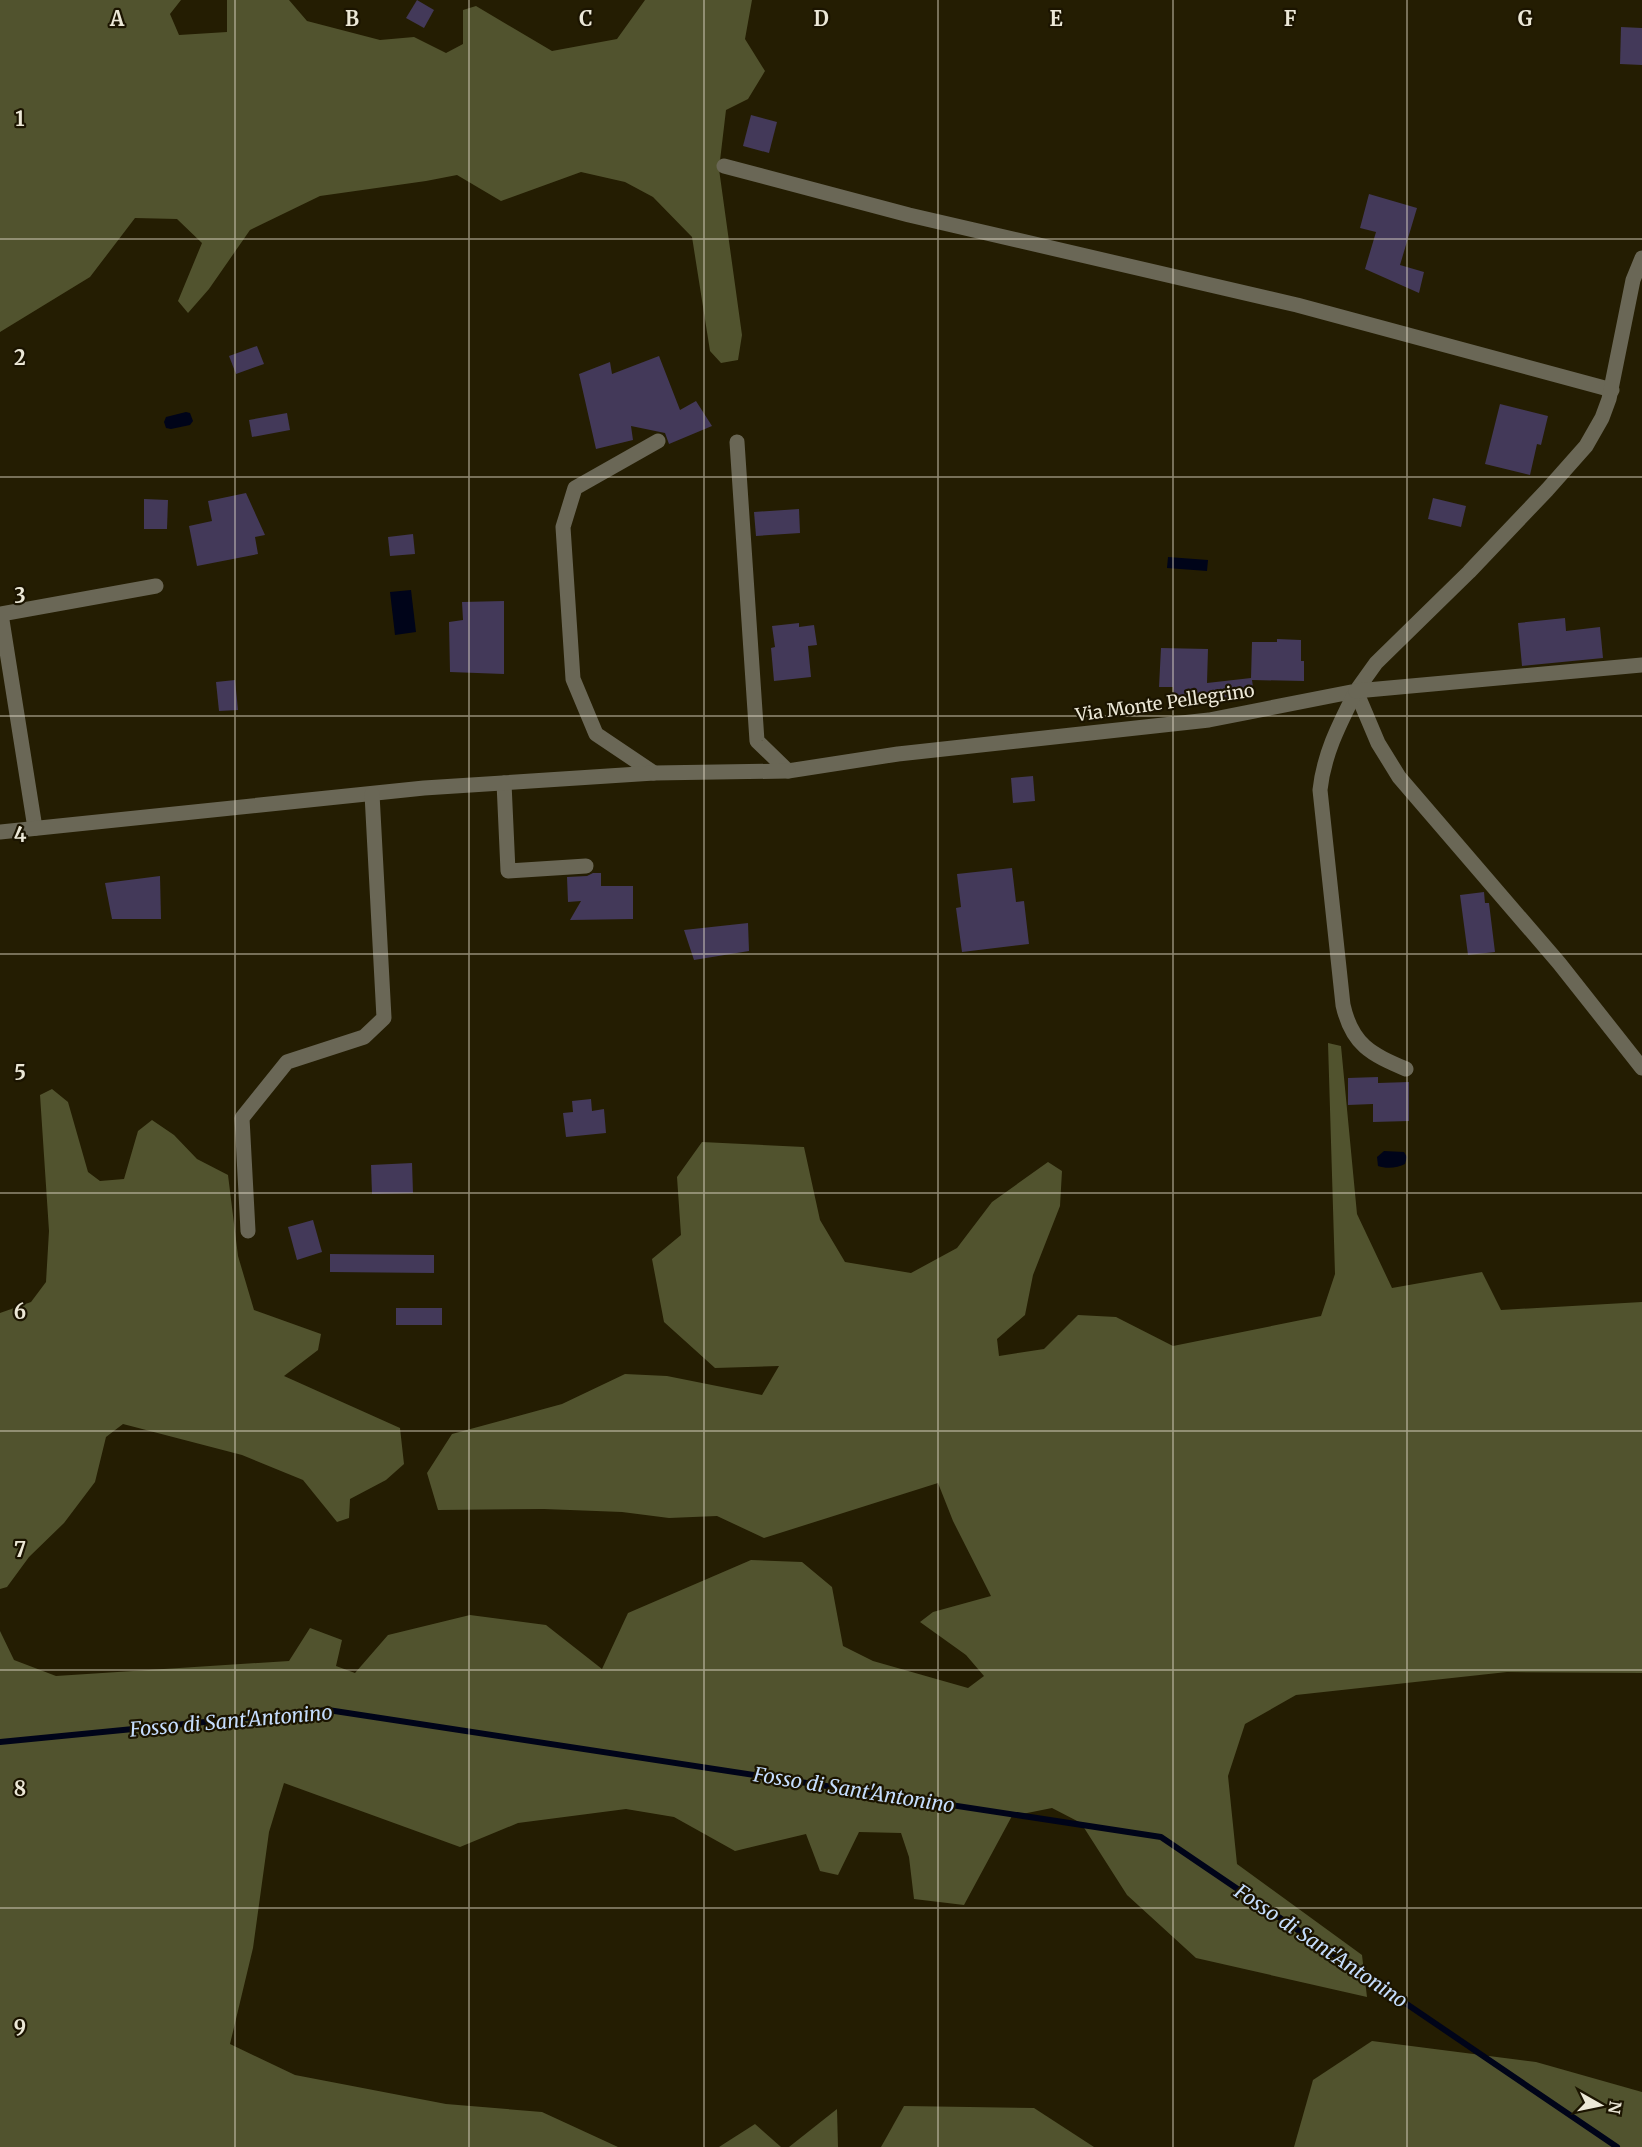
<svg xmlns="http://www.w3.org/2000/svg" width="1642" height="2147" font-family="Merriweather,serif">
	<rect width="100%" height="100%" fill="#241d02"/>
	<g fill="#51532e">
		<path d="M0,0h181l-11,14 9,21 48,-3v-32h62l18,21 73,19 34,-3 32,16 17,-9v-34l13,-4 76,45 65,-12 28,-39h107l-7,39 20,32 -17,28 -22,11 -7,59 23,166 -4,25 -17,3 -11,-12 -18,-114 -39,-40 -28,-15 -44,-10 -80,29 -44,-26 -31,6 -106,15 -70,34 -41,59 -21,24 -10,-12 24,-58 -25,-24 -42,-1 -45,59 -90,55z"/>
		<path d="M1328,1043l13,3 16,168 35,74 90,-16 19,38 141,-8v371l-135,-1 -211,23 -51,29 -17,52 9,88 125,91 5,42 -171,-39 -69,-63 -46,-72 -29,-15 -40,8 -48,89 -50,-6 -5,-42 -8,-24 -42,-1 -21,43 -18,-4 -14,-37 -71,17 -61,-34 -48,-8 -108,14 -58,24 -176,-64 -15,49 -16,116 -23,96 65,31 151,29 96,8 76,35h-618v-516l14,29 42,16 233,-15 21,-33 32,12 -6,26 19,7 33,-38 82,-20 76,10 56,44 26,-56 123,-53 51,2 30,25 11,59 30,15 95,27 16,-12 -18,-21 -46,-33 13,-10 58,-16 -38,-75 -15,-38 -174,55 -47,-22 -48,2 -47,-6 -78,-3 -106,1 -11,-37 25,-39 110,-30 63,-30 42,2 95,19 17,-29 -64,2 -51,-46 -12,-63 29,-24 -4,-58 25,-35 102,5 16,73 25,42 66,11 46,-25 35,-46 56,-40 14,9 -2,35 -27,69 -8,40 -28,24 2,17 45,-7 34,-34 38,2 57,29 148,-30 14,-42z"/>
		<path d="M52,1089l16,13 20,70 12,9 24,-2 14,-48 14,-11 22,15 23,24 31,16 10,81 16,54 67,24 -3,16 -34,26 116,52 4,36 -18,16 -36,19 -1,19 -12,4 -34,-42 -61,-25 -119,-31 -17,13 -11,45 -31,41 -35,34 -22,30 -7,2v-276l31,-11 15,-20 3,-51 -9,-136z"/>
		<path d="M1372,2041l164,21 106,30v55h-348l19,-67z"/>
		<path d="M904,2106l130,2 60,39h-213z"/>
		<path d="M837,2109l1,38h-49z"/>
		<path d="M755,2124l26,23h-62z"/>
	</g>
	<g fill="#000419">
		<path d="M186,412l4,1 3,8 -3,4 -19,4 -5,-1 -2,-6 2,-5z"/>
		<path d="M1168,557l40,3 -1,11 -40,-3z"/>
		<path d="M411,590l5,42 -21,3 -5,-43z"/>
		<path d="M1384,1151l20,1 3,5 -2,7c-7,4 -19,5 -27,2l-1,-9z"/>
	</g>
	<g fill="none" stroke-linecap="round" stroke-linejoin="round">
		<path stroke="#000419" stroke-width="6" d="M0,1742l328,-32 833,127 456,310"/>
	</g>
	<g fill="#433959">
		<path d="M417,0l17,10 -10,18 -18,-10z"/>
		<path d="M1621,27l21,1v37l-22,-1z"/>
		<path d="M751,115l26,7 -8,31 -26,-7z"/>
		<path d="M1369,194l48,14 -17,57 24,7 -5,21 -54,-24 11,-37 -16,-4z"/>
		<path d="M257,346l7,18 -28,10 -7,-18z"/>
		<path d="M659,356l21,54 16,-9 16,25 -43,18 -4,-11 -34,-7 2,14 -37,9 -17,-75 31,-12 2,12z"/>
		<path d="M1500,404l48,12 -7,29 -4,-1 -7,31 -45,-11z"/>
		<path d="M287,413l3,17 -38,7 -3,-17z"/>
		<path d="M246,493l19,42 -10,2 3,17 -61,12 -8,-40 23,-5 -4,-20z"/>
		<path d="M1433,498l33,8 -5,21 -33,-8z"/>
		<path d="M144,499l24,1 -1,29h-23z"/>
		<path d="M799,509l1,24 -44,3 -2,-24z"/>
		<path d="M413,534l2,20 -25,2 -2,-19z"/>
		<path d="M504,601v73l-54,-2 -1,-50 14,-2 -1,-18z"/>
		<path d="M1565,618l1,13 34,-4 3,31 -81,8 -4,-43z"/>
		<path d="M799,623v4l15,-2 3,20 -9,1 3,31 -37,4 -3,-33 4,-1 -3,-21z"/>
		<path d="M1277,639l24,1v21h3v20l-52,-1 2,14 -13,2v2l-67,-2 -1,-9h-14l2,-39 47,1 -1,34 44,-5 1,-36h25z"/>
		<path d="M235,680l3,30 -19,1 -3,-29z"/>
		<path d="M1033,776l2,25 -22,2 -2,-25z"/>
		<path d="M1012,868l4,34 8,-1 5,43 -67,8 -6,-44 5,-1 -4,-33z"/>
		<path d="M593,873h8v13h32v33l-63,1 11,-19 -13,1 -1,-25 20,-1z"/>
		<path d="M160,876l1,43h-49l-7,-36z"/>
		<path d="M1484,892l1,11h4l6,49 -27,3 -8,-60z"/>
		<path d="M748,923l1,28 -55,9 -10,-30z"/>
		<path d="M1378,1077v6l31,-1v39l-36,1v-18l-25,1v-27z"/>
		<path d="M591,1099l1,12 12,-2 2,24 -40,4 -3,-24 10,-1 -1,-11z"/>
		<path d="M412,1163l1,30 -41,1 -1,-29z"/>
		<path d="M313,1220l9,32 -25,8 -9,-33z"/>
		<path d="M330,1254l104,1v18l-104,-1z"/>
		<rect x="396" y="1308" width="46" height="17"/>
	</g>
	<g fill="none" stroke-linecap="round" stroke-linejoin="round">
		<g stroke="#6a6756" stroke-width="15">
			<path d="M724,166l185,49 388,90 315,85"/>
			<path d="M737,442l20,299 31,30 110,-17 311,-34 147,-29 20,-28 93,-91 78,-82 39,-44 16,-28 7,-19 24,-119 9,-22"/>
			<path d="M1356,691l22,52 21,34 160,186 83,105"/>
			<path d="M1356,691c-16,32 -32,62 -36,99l23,215c9,40 28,49 63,64"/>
			<path d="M1356,691l286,-26"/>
			<path d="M654,773l-58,-39 -23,-55 -10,-152 12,-39 83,-47"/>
			<path d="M504,783l4,88 78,-5"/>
			<path d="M35,828l-34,-214 155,-28"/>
			<path d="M0,832l424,-44 230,-15 134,-2"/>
			<path d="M248,1231l-6,-113 45,-56 77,-25 20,-19 -12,-224"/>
		</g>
	</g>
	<path fill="none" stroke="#ece8d7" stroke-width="1.5" stroke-opacity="0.55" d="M235,0v2147M469,0v2147M704,0v2147M938,0v2147M1173,0v2147M1407,0v2147M0,239h1642M0,477h1642M0,716h1642M0,954h1642M0,1193h1642M0,1431h1642M0,1670h1642M0,1908h1642"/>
	<g text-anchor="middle" stroke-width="4.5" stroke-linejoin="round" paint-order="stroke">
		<g font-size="18" fill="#ece8d7" stroke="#1b1400">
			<text transform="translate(1165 703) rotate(-8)" y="6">Via Monte Pellegrino</text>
		</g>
		<g font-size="20" font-style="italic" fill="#c5ddfd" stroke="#1b1400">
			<text transform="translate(231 1721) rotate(-5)" y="7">Fosso di Sant'Antonino</text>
			<text transform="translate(854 1790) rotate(9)" y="7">Fosso di Sant'Antonino</text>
			<text transform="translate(1321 1946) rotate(34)" y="7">Fosso di Sant'Antonino</text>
		</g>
	</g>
	<g font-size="20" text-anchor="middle" font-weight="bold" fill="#ece8d7" stroke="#1b1400" stroke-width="4.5" stroke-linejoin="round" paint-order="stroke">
		<text x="117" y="26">A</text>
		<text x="352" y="26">B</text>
		<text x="586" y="26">C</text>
		<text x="821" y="26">D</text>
		<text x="1056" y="26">E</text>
		<text x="1290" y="26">F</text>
		<text x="1525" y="26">G</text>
		<text x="20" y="126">1</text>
		<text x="20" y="365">2</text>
		<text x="20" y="603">3</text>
		<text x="20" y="842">4</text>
		<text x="20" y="1080">5</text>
		<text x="20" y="1319">6</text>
		<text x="20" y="1557">7</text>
		<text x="20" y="1796">8</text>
		<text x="20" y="2035">9</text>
	</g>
	<g transform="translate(1600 2105) rotate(99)" stroke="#1b1400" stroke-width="4.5" paint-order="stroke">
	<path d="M0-4.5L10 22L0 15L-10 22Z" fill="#ece8d7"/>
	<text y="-9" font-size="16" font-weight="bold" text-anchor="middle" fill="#ece8d7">N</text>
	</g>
</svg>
